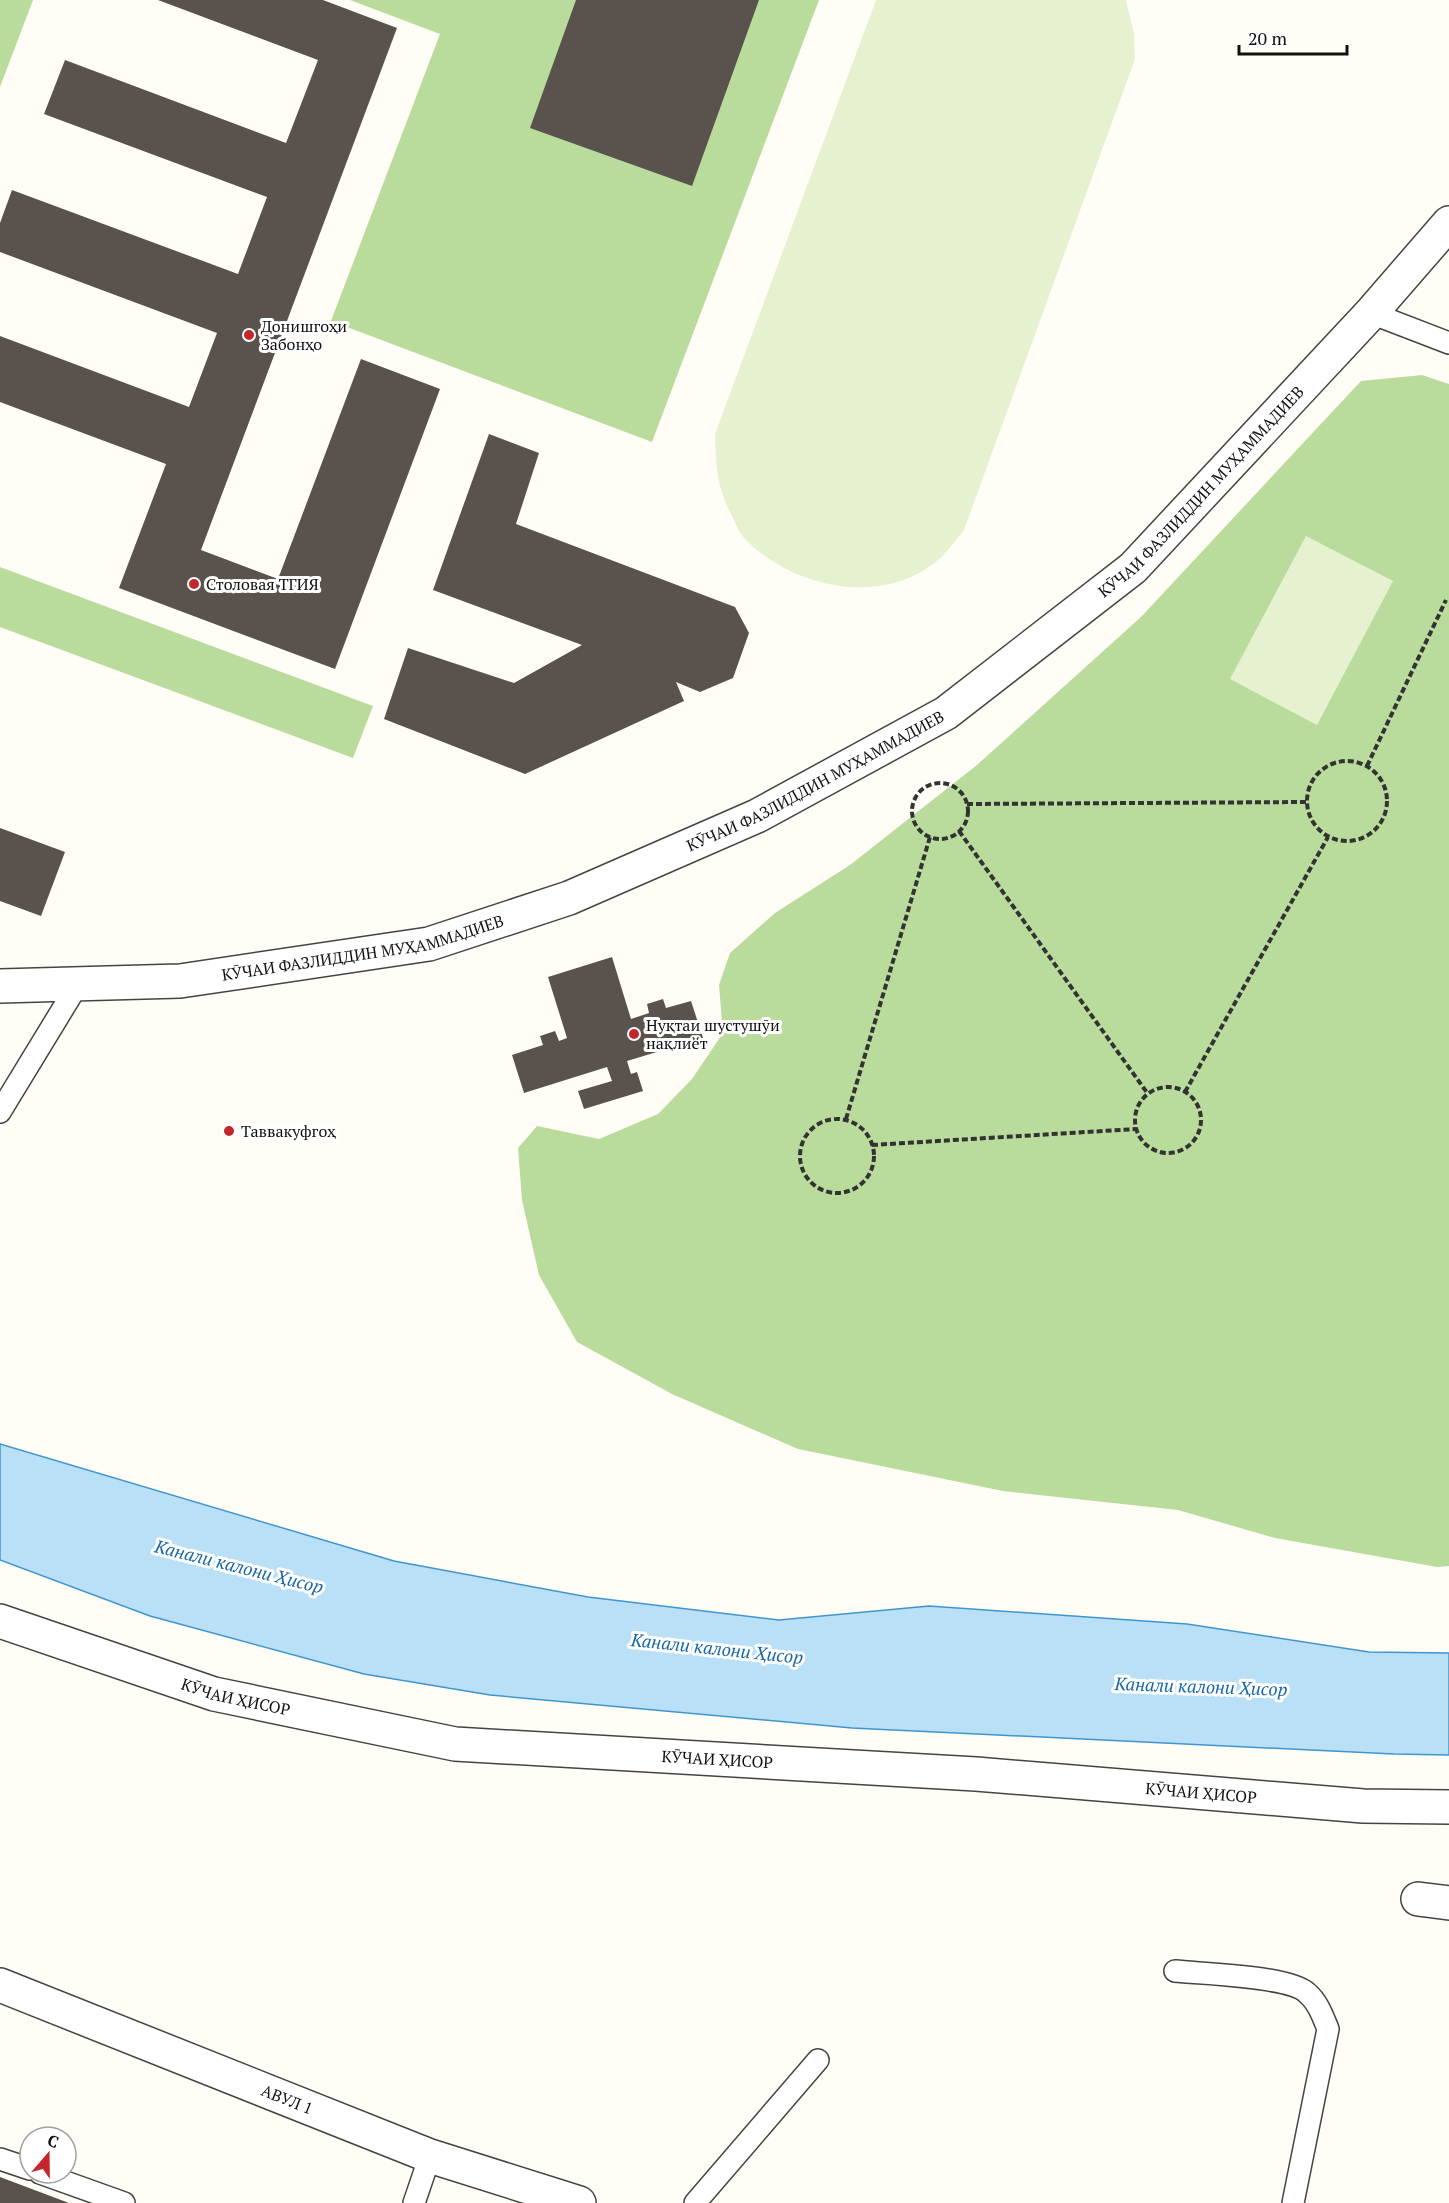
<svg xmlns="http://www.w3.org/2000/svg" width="1449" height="2203" font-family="'PT Serif',serif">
	<rect width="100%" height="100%" fill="#fffdf5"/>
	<g fill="#b9dc9c">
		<path d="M0,0h33l-33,87z"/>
		<path d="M350,0h469l-167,442 -321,-121 109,-287z"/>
		<path d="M1422,375l27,9v1182l-12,1 -162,-29 -97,-28 -175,-19 -205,-42 -126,-55 -95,-52 -38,-67 -17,-75 -4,-52 19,-22 62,13 59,-25 34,-35 31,-46 -4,-48 11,-32 45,-40 75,-48 127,-100 164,-148 220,-236z"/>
		<path d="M0,567l373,139 -20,52 -353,-131z"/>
	</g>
	<g fill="#e6f2cf">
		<path d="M876,0h250l8,34 1,25 -171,471c-9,10 -17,23 -27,31 -56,46 -145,27 -193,-23 -5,-5 -8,-14 -11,-20 -16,-30 -17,-50 -18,-84z"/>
		<path d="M1306,536l87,45 -76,144 -87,-46z"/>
	</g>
	<path fill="#b9e0f7" stroke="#3f96cf" stroke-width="1.5" d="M0,1444l394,117 194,36 191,23 150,-14 258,18 182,28 80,1v102l-55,-1 -542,-26 -362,-33 -126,-21 -214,-58 -150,-56z"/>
	<g fill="#5a524d">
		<path d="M158,0h165l74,28 -196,522 77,29 83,-220 79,30 -105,280 -216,-81 47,-124 -166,-62v-66l189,71 28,-74 -217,-81v-29l12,-33 226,84 29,-77 -223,-83 21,-54 221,83 32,-83z"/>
		<path d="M576,0h183l-67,186 -162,-58z"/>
		<path d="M489,434l50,19 -23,71 219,83 14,26 -16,45 -33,14 -24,-10 8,19 -159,73 -141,-55 24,-71 106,35 68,-38 -149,-55z"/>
		<path d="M0,828l65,24 -24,64 -41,-15z"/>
		<path d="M612,957l19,62 18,-6 -2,-9 16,-5 3,9 25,-7 12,37 -76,23 4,13 6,-2 6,19 -59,18 -6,-18 34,-10 -5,-14 -83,26 -12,-38 31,-10 -3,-9 15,-5 4,10 8,-3 -19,-61z"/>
		<path d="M0,2177l69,26h-69z"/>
	</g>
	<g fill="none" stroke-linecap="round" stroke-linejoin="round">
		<g stroke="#444" stroke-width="24">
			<g id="lane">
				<path d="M1371,313l78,30"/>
				<path d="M0,1112l78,-128"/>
				<path d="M1175,1971c27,3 115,5 132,22 11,9 16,24 21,36l-35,174"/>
				<path d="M0,2159l30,10"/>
				<path d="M40,2173l84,30"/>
				<path d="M414,2203l16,-47"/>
				<path d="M695,2203l123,-143"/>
			</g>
		</g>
		<g stroke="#444" stroke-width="36">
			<g id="street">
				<path id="s1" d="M0,986l180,-5 249,-37 140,-46 188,-82 189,-103 187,-145 238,-255 78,-90"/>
				<path id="s2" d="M0,1621l214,73 241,50 521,30 387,32 86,1"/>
				<path d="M1418,1899l31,4"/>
				<path id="s3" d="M0,1985l430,171 149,47"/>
			</g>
		</g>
		<g stroke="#333" stroke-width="4" stroke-dasharray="6 3" stroke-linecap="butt">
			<circle cx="1347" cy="801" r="40"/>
			<path d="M1367,766l79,-166"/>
			<circle cx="940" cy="811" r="28"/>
			<path d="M967,804l340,-2"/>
			<path d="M959,831l189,263"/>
			<circle cx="1168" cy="1120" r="33"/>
			<path d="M1185,1092l143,-255"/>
			<circle cx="837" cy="1156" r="37"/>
			<path d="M846,1119l84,-282"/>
			<path d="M872,1145l264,-16"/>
		</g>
		<use href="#lane" stroke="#fff" stroke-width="21"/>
		<use href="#street" stroke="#fff" stroke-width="33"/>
	</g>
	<g fill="#c4262e" stroke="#fff" stroke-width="2">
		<circle cx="249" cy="335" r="6"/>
		<circle cx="194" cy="584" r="6"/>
		<circle cx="634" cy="1034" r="6"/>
		<circle cx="229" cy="1131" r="6"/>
	</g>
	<g text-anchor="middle" stroke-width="6" stroke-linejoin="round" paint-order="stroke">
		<g font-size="16" fill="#111" stroke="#fff" text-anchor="start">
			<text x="261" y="332">Донишгоҳи<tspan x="261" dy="18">Забонҳо</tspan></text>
			<text x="206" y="590">Столовая ТГИЯ</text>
			<text x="646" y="1031">Нуқтаи шустушӯи<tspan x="646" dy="18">нақлиёт</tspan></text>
			<text x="241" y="1137">Таввакуфгоҳ</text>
		</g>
		<g font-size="16" fill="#111" stroke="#fff">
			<text dy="6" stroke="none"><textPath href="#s1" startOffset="1338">КӮЧАИ ФАЗЛИДДИН МУҲАММАДИЕВ</textPath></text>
			<text dy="6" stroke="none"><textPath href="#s1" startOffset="852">КӮЧАИ ФАЗЛИДДИН МУҲАММАДИЕВ</textPath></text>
			<text dy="6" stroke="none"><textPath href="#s1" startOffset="366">КӮЧАИ ФАЗЛИДДИН МУҲАММАДИЕВ</textPath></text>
			<text dy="6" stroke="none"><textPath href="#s2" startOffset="248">КӮЧАИ ҲИСОР</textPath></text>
			<text dy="6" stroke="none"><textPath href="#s2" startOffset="735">КӮЧАИ ҲИСОР</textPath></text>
			<text dy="6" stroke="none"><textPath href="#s2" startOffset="1220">КӮЧАИ ҲИСОР</textPath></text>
			<text dy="6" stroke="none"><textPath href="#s3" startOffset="309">АВУЛ 1</textPath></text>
		</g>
		<g font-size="18" font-style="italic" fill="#1768a6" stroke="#fff">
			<text transform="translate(239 1567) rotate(14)" y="6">Канали калони Ҳисор</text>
			<text transform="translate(717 1649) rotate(6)" y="6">Канали калони Ҳисор</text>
			<text transform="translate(1201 1687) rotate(2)" y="6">Канали калони Ҳисор</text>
		</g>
	</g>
	<g transform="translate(48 2155) rotate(20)"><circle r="28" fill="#ffffff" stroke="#a0a0a0" stroke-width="1.5"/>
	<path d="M0-4.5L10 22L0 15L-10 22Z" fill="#c4262e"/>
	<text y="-9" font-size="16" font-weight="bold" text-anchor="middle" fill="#111111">С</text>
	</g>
	<path d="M1239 45v9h108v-9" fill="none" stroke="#111111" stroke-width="3"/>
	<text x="1248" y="45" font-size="18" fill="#111111" stroke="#ffffff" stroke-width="4.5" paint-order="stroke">20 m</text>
</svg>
